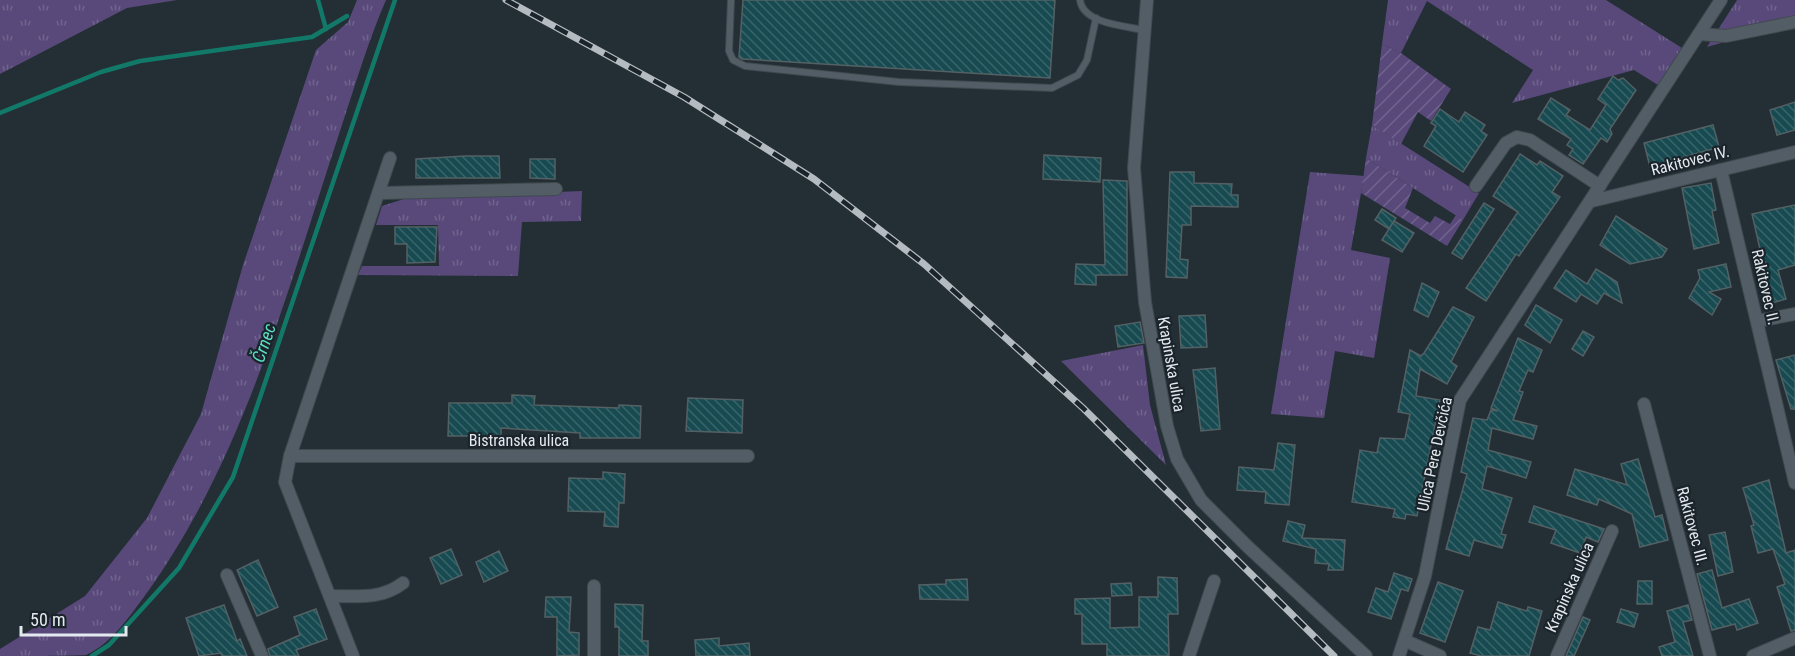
<svg xmlns="http://www.w3.org/2000/svg" width="1795" height="656" font-family="'Roboto Condensed',sans-serif">
	<defs>
		<pattern id="grass-tufts" width="24" height="20" patternUnits="userSpaceOnUse" patternTransform="scale(1.5)"><rect width="24" height="20" fill="#58497a"/><path d="M3 7l-1-3M5 7V3M7 7l1-3M15 17l-1-3M17 17v-4M19 17l1-3" fill="none" stroke="#70638d"/></pattern>
		<pattern id="garden-furrows" width="10" height="10" patternUnits="userSpaceOnUse" patternTransform="scale(1.5)"><rect width="10" height="10" fill="#58497a"/><path d="M-1 1l2-2M0 10L10 0M9 11l2-2" fill="none" stroke="#70638d"/></pattern>
		<pattern id="building-back-hatch" width="6" height="6" patternUnits="userSpaceOnUse" patternTransform="scale(1.5)"><rect width="6" height="6" fill="#174a51"/><path d="M-1 5l2 2M0 0l6 6M5-1l2 2" fill="none" stroke="#39646a"/></pattern>
	</defs>
	<rect width="100%" height="100%" fill="#242e35"/>
	<g fill="url(#grass-tufts)">
		<path d="M0,0h177l-50,8 -127,66z"/>
		<path d="M357,0h29c-18,41 -31,86 -45,128 -53,159 -96,329 -195,466 -16,22 -35,50 -60,61 -13,1 -69,1 -86,1v-7l85,-53 62,-78 54,-104 42,-149 73,-215 32,-28z"/>
		<path d="M1388,0h218l76,48 -24,37 -24,-15 -122,33 21,-33 -106,-69 -26,52 -19,-9z"/>
		<path d="M1737,0h58v22l-88,25z"/>
		<path d="M1372,125l107,68 -16,27 -97,-62z"/>
		<path d="M1310,172l54,4 -13,74 39,8 -16,100 -39,-7 -11,67 -53,-4z"/>
		<path d="M582,191l-1,30 -59,1 -4,54 -160,-1 4,-9h77l-1,-41h-62l6,-19 25,-8z"/>
		<path d="M1143,345l7,60 16,60 -105,-104z"/>
	</g>
	<g fill="url(#garden-furrows)">
		<path d="M1382,44l19,9 50,36 -20,32 -13,-9 -17,32 -29,-19z"/>
		<path d="M1366,158l47,30 -8,20 25,15 5,-7 15,8 6,-9 7,5 -16,26 -86,-53z"/>
	</g>
	<g fill="none" stroke-linecap="round" stroke-linejoin="round">
		<g stroke="#127968" stroke-width="4.5">
			<path d="M318,0l8,29"/>
			<path d="M0,113l101,-41 39,-11 172,-24 35,-21"/>
			<path d="M92,656l17,-11 70,-77 54,-91 162,-477"/>
		</g>
	</g>
	<g fill="url(#building-back-hatch)" stroke="#536164" stroke-width="1.5">
		<path d="M743,0h312l-5,78 -308,-19 -3,-2z"/>
		<path d="M1613,76l5,4 5,-2 13,12 -26,39 2,5 -5,8 -6,-4 -18,26 -14,-9 4,-6 -6,-4 4,-6 -33,-20 13,-21 19,12 -4,5 24,15 16,-25 -8,-6z"/>
		<path d="M1795,102v28l-18,5 -7,-25z"/>
		<path d="M1440,109l19,13 6,-10 20,13 -4,6 6,4 -24,37 -39,-26 12,-20 -5,-3z"/>
		<path d="M1713,125l6,22 -69,20 -6,-24z"/>
		<path d="M1520,154l17,11 3,-4 23,15 -11,16 8,5 -41,59 -3,-2 -30,47 -20,-13 52,-76 -25,-16z"/>
		<path d="M1044,155l57,3 -1,24 -57,-3z"/>
		<path d="M465,156h34l1,22h-84v-19z"/>
		<path d="M530,159h25v20l-25,-1z"/>
		<path d="M1170,172h24v11l38,1 -1,11h7v12l-47,-1v19h-9l-2,34 8,1 -1,18 -21,-1z"/>
		<path d="M1103,180l24,1v94h-31v10l-21,-1 1,-20 29,1z"/>
		<path d="M1711,183l5,27 -4,1 7,32 -25,6 -12,-61z"/>
		<path d="M1484,203l10,6 -32,50 -10,-6z"/>
		<path d="M1795,205v60l-17,5 8,29 -18,5 -6,-21 4,-1 -10,-32 4,-1 -8,-35z"/>
		<path d="M1382,209l14,9 -7,11 -14,-9z"/>
		<path d="M1616,216l51,33 -5,8 -32,7 -30,-19z"/>
		<path d="M1394,221l20,12 -12,19 -20,-12z"/>
		<path d="M395,227h42l-2,35 -28,1v-19h-12z"/>
		<path d="M1726,264l5,23 -22,5 12,7 -9,16 -23,-17 11,-20 -2,-8z"/>
		<path d="M1596,269l21,13 5,21 -18,-10 -7,11 -16,-10 -5,8 -22,-14 12,-18 21,14z"/>
		<path d="M1422,283l17,9 -11,25 -14,-7z"/>
		<path d="M1536,305l26,15 -12,23 -25,-18z"/>
		<path d="M1453,307l21,10 -23,45 6,4 -10,18 -27,-15 -4,27 24,4 -23,116 -11,-2 -1,5 -12,-2 2,-8 -43,-7 8,-52 17,3 3,-15 25,1 5,-25 -12,-2 12,-62 11,6 3,-3z"/>
		<path d="M1205,315l2,32 -26,1 -2,-32z"/>
		<path d="M1140,322l4,21 -26,4 -3,-21z"/>
		<path d="M1583,331l11,6 -11,19 -11,-7z"/>
		<path d="M1518,338l24,12 -9,22 -5,-2 -9,21 4,1 -10,28 24,6 -4,13 -41,-11 -4,22 43,12 -5,16 -39,-12 -5,23 30,9 -11,36 5,1 -4,13 -28,-8 -5,16 -23,-7 21,-75 -6,-2 12,-54 14,2 4,-10 7,1 -7,-3z"/>
		<path d="M1795,355v54h-4l-15,-49z"/>
		<path d="M1215,368l5,61 -19,2 -8,-61z"/>
		<path d="M512,395l23,1 -1,9 85,3v-3l22,1 -1,32h-60v-5l-79,-5v8h-53l1,-33h63z"/>
		<path d="M688,398l55,2 -1,33 -56,-2z"/>
		<path d="M1278,443l17,2 -6,60 -24,-2 1,-11 -29,-2 2,-23 35,3z"/>
		<path d="M1638,459l17,58 7,-2 6,25 -28,7 -8,-33 -33,-15 -2,6 -30,-10 8,-26 52,16 -6,-21z"/>
		<path d="M603,472l22,2 -1,29h-5l-1,24 -14,-1 1,-14 -37,-1 1,-33 34,1z"/>
		<path d="M1769,480l17,73 9,-3v80l-4,1 -14,-44 8,-3 -12,-35 -15,4 -7,-27 3,-1 -11,-37z"/>
		<path d="M1534,506l70,23 -6,13 -12,-5 -6,16 -29,-10 5,-13 -27,-8z"/>
		<path d="M1288,521l17,4 -3,13 43,2 -2,30h-15l1,-6 -14,-1 1,-14 -33,-8z"/>
		<path d="M1725,532l8,40 -15,4 -9,-41z"/>
		<path d="M451,549l11,26 -21,9 -11,-26z"/>
		<path d="M499,551l9,20 -24,11 -8,-20z"/>
		<path d="M258,560l20,47 -21,9 -20,-46z"/>
		<path d="M1712,570l10,38 27,-9 9,24 -21,7 -2,-6 -23,6 -15,-56z"/>
		<path d="M1394,573l18,6 -4,12 -7,-2 -10,30 -23,-7 8,-24 12,4z"/>
		<path d="M1158,577l19,1 1,36h-10l1,42h-62v-12h-25v-30h-7v-15l35,-1v30l29,-1v-30h19z"/>
		<path d="M967,579l1,21 -48,-1 -1,-14 27,-1v-4z"/>
		<path d="M1638,581h14v23h-15z"/>
		<path d="M1438,582l25,9 -18,51 -25,-9z"/>
		<path d="M1131,583l1,12 -20,1 -1,-12z"/>
		<path d="M546,597h25l-2,35 10,1v22l-22,1v-39h-12z"/>
		<path d="M1498,602l29,9 1,-4 14,4 -13,45h-48l-11,-3 8,-26 12,3z"/>
		<path d="M615,604l28,1 -1,36h6v15h-29v-29h-4z"/>
		<path d="M224,605l13,36 3,-2 7,17h-25l-1,-3 -22,3 -13,-38z"/>
		<path d="M1688,605l4,15 -9,2 10,34h-31l-3,-9 16,-5 -8,-31z"/>
		<path d="M316,609l11,30 -31,11 3,6h-29l-2,-7 32,-14 -6,-18z"/>
		<path d="M1621,609l17,5 -4,13 -17,-5z"/>
		<path d="M1583,617l7,3 -16,36h-8z"/>
		<path d="M719,638v8l30,-3 1,13h-54l-1,-16z"/>
	</g>
	<g fill="none" stroke-linecap="round" stroke-linejoin="round">
		<g stroke="#40494e" stroke-width="8">
			<g id="service">
				<path d="M731,0l-2,51 4,9 12,6 154,16 153,6 26,-13 9,-15 9,-42"/>
				<path d="M1080,0c3,24 46,26 64,30"/>
			</g>
		</g>
		<g stroke="#40494e" stroke-width="14">
			<g id="minor">
				<path d="M1147,0l-13,168 11,134 22,124 10,33 24,41 47,47 118,109"/>
				<path d="M1699,34l27,2 69,-14"/>
				<path d="M1721,170l74,313"/>
				<path d="M1476,186l30,-43 11,-6 13,3 70,46"/>
				<path d="M381,193l175,-4"/>
				<path d="M1592,201l203,-49"/>
				<path d="M1758,321l37,-7"/>
				<path d="M1644,404l66,252"/>
				<path d="M290,456h458"/>
				<path d="M227,575l35,81"/>
				<path d="M594,586v70"/>
				<path d="M330,596c26,0 51,4 73,-13"/>
				<path d="M1406,641l34,15"/>
				<path d="M353,656l-68,-174 5,-26 100,-298"/>
				<path d="M1189,656l25,-75"/>
				<path d="M1399,656l26,-80 35,-176 261,-400"/>
				<path d="M1557,656l55,-125"/>
				<path d="M1753,656l42,-18"/>
			</g>
		</g>
		<use href="#service" stroke="#525d65" stroke-width="6"/>
		<use href="#minor" stroke="#525d65" stroke-width="12"/>
		<g stroke="#b4bbc1" stroke-width="7">
			<path id="rail" d="M506,0l178,97 130,82 110,85 159,144 251,248"/>
		</g>
		<use href="#rail" stroke="#1b242b" stroke-width="4.5" stroke-dasharray="14" stroke-linecap="butt"/>
	</g>
	<g text-anchor="middle" stroke-width="4.5" stroke-linejoin="round" paint-order="stroke">
		<g font-size="16" fill="#e3e9ee" stroke="#1b242b">
			<text transform="translate(1690 160) rotate(-14)" y="6">Rakitovec IV.</text>
			<text transform="translate(1766 287) rotate(77)" y="6">Rakitovec II.</text>
			<text transform="translate(1172 364) rotate(80)" y="6">Krapinska ulica</text>
			<text x="519" y="446">Bistranska ulica</text>
			<text transform="translate(1434 454) rotate(-78)" y="6">Ulica Pere Devčića</text>
			<text transform="translate(1693 526) rotate(75)" y="6">Rakitovec III.</text>
			<text transform="translate(1569 587) rotate(-66)" y="6">Krapinska ulica</text>
		</g>
		<g font-size="18" font-style="italic" fill="#5cdec6" stroke="#1b242b">
			<text transform="translate(264 343) rotate(-71)" y="6">Črnec</text>
		</g>
	</g>
	<path d="M21 626v9h105v-9" fill="none" stroke="#e3e9ee" stroke-width="3"/>
	<text x="30" y="626" font-size="18" fill="#e3e9ee" stroke="#1b242b" stroke-width="4.5" paint-order="stroke">50 m</text>
</svg>
